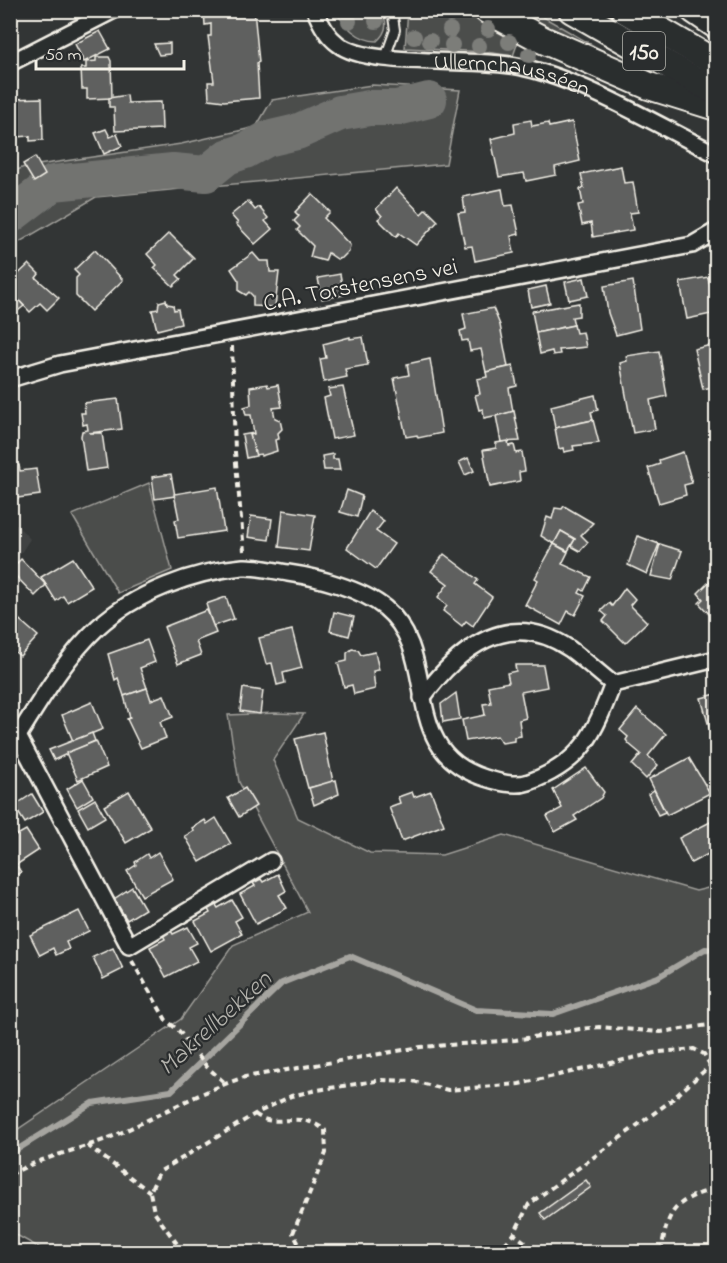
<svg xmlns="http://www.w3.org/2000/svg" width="727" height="1263" font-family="'Indie Flower',sans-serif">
	<rect width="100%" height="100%" fill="#323535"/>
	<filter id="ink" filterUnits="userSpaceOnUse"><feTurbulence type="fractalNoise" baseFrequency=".0167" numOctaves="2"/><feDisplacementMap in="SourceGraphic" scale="12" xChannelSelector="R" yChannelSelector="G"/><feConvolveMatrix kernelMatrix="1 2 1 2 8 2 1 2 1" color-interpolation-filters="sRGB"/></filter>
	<g filter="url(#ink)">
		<path fill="#404242" d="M11,519l19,20 -19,29z"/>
		<g fill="#4b4d4c" stroke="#a09f9a" stroke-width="1.5">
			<path d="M408,10l63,1 48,28 -6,17 -27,-4 -81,-4z"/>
			<path d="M336,11h44c9,10 7,21 -3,30 -18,0 -34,-16 -41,-30z"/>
			<path d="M509,11h24l94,54z"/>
			<path d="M372,85l88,5 -14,74 -350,33 -85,50v-74l13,-6 157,-23 75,-17 16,-27z"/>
			<path d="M149,483l23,87 -54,23 -46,-78z"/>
			<path d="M275,713l29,1 -31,46 25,58 72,35 72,2 62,-20 192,56 20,-5v366h-669l-36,-20v-98l170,-115 52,-74 75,-33 -69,-130 -11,-67z"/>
		</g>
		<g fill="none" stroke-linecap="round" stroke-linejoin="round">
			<path stroke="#a6a5a0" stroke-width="6" d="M10,1154l82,-51 79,-12 111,-108 68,-27 126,54 77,4 105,-37 47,-28 11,1"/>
			<path stroke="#727370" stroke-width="36" d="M10,216l43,-33 120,-12 33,3 21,-17 18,-6 22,-12 30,-7 43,-19 29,-5h28l32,-8"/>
		</g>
		<g fill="#5f605f" stroke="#f4f1e8" stroke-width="1.5">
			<path d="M204,10h50l5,52 -2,1 2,35 -35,3 -15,-2 -1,-17h6l-6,-46h3v-12l-6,1z"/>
			<path d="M100,31l10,18 -26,13 -9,-18z"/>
			<path d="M170,43v11l-11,1 -5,-11z"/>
			<path d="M96,57h13l2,4 1,37 -25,1v-10h-5l-1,-21h5v-6l10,-1z"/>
			<path d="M127,95l1,8 33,-1 1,27 -47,2 -1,-24h-5v-9z"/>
			<path d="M42,98l1,42 -13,1v-5l-14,1v-13h-6v-25z"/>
			<path d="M531,120l1,6 16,-3 1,4 23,-5 8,39 -25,6 1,8 -30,6 -2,-8 -25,4 -8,-38 24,-6 -1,-10z"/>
			<path d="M106,129l4,8 7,-3 5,12 -18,8 -9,-21z"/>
			<path d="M35,157l10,18 -11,7 -11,-18z"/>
			<path d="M621,166l3,17 9,-1 5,30 -8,1 3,17 -40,7 -2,-14 -9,2 -4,-20 5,-1 -3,-15 4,-1 -3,-14z"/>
			<path d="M396,188l25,26 5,-5 12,12 -22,24 -17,-12 -3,4 -18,-18 4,-3 -6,-7z"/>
			<path d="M502,189l3,17 8,-1 6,29 -8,2 3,17 -39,8 -3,-15 -7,1 -7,-34 7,-1 -2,-15z"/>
			<path d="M312,194l18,18 -6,6 26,27 -1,6 -7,7 -5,1 -9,-6 -3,8 -15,-4 3,-11 -16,-16 3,-3 -6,-6 5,-5 -4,-4z"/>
			<path d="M248,201l7,9 4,-3 9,11 -3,3 7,8 -17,15 -19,-20 2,-1 -7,-8z"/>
			<path d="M169,233l25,25 -17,17 4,4 -8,7 -19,-18 3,-3 -10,-11z"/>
			<path d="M95,250l28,30 -32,31 -15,-15v-18l3,-3 -5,-5z"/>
			<path d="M253,253l7,8h9l1,11h9l-4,35 -22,-1v-10l-4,-4 -3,3 -7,-4v-10l-8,-12z"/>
			<path d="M29,264l10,10 -3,4 23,20 -12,12 -7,-7 -10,9 -20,-21v-9z"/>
			<path d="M340,274l4,21 -22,4 -4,-21z"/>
			<path d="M708,277l2,9 6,5v22l-29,6 -7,-37z"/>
			<path d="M584,278l4,18 -19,4 -4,-18z"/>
			<path d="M633,281l7,48 -24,6 -8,-22 -4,-27z"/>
			<path d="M546,286l4,17 -19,4 -3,-17z"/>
			<path d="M10,291l14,15 -14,11z"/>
			<path d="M166,300l1,4 6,1 1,5 4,-1 3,15 -24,6 -5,-20 6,-1 1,-7z"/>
			<path d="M579,303v13l-7,1 2,8 -38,8 -4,-22z"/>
			<path d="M493,308l7,17 8,42 -22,5 -5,-23 -11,2 -2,-11 -6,1 -2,-10 6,-2 -3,-15z"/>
			<path d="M574,325l2,8 7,-1 3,15 -27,3 1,4 -7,1 -1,-4 -12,3 -4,-21z"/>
			<path d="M350,337v2l13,-2 5,28 -23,4 2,8 -23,5 -4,-23 6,-1 -3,-14z"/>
			<path d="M716,344v42l-13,3 -9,-40z"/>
			<path d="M659,351l8,45 -17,4 5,29 -22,4 -13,-70 7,-2 -1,-5z"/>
			<path d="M430,359l12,74 -24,5 -1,-3 -11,2 -12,-59 15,-3 -2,-11z"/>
			<path d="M513,366l4,20 -8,2 4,24 -29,6 -1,-9 -4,1 -4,-15 5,-1 -3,-15 10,-2 -1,-5z"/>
			<path d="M267,384l1,3 10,-2 4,22 -9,1 2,10 5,2 2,9 -4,4 1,6 -4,1 2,11 -16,5v-2l-7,1 -4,-20 4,-1 -3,-19h-5l-2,-8 7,-2 -1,-18z"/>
			<path d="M343,387l11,48 -22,4 -8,-41 6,-2 -2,-7z"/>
			<path d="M595,395l3,15 -7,2 2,8 -38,8 -4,-22z"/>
			<path d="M118,399l4,30 -33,4h13l5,35 -21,3 -5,-35 1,-5 6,-1 -1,-6 -4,1 -2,-12h4l-1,-10z"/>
			<path d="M514,411l6,30 -19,1 -5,-26z"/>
			<path d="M593,420l6,23 -26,3 1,4 -10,2 -1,-4 -4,1 -4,-21z"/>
			<path d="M254,433l-4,2 6,21 -10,2 -4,-23z"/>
			<path d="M508,441l1,5 5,-1 2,8 6,-1 3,19 -6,1 1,9 -30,6 -7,-37 13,-2v-5z"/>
			<path d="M683,452l9,31 -8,2 2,10 -27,8 -11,-35 12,-4 -1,-4z"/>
			<path d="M333,454v5h5l2,11h-16l-2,-14z"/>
			<path d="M468,458l6,13 -9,4 -6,-13z"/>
			<path d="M19,465l1,6 16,-2 4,26 -30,4v-33z"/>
			<path d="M171,474l4,22 -20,3 -3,-22z"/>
			<path d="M217,487l7,44 -46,7 -3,-18 4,-1 -5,-25z"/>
			<path d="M347,490l15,6 -5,21 -17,-5z"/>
			<path d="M564,506l29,17 -12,12 7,7 -8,9 -9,-5 4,-7 -14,-8 -7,13 -13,-8 6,-19 5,2 3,-11 7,1z"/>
			<path d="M283,510l32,5 -6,36 -30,-4z"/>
			<path d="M370,511l14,10 -8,10 18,13 -18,25 -29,-21z"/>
			<path d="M251,516l21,3 -3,21 -21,-3z"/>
			<path d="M561,531l14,8 -7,12 -14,-7z"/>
			<path d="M638,536l21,8 -12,30 -19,-9z"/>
			<path d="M554,544l14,8 -6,12 29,13 -7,14 -3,-2 -2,4 6,3 -10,19 -7,-4 -7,14 -36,-20 13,-25 -3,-2z"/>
			<path d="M660,544l22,7 -10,29 -21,-4z"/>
			<path d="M444,554l34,26 -3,4 17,13 -19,29 -7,-5 -4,5 -19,-15 4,-5 -9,-9 10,-13 -17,-13z"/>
			<path d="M73,558l19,29 -25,15 -4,-6 -7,5 -15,-24z"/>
			<path d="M21,559l25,26 -11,11 -25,-26z"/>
			<path d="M716,575v39l-3,4 -14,-15 4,-4 -5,-6z"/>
			<path d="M625,588l10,11 -5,6 17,17 -22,21 -22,-22 4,-5 -6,-5 8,-8 3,3z"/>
			<path d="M226,597l8,22 -21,7 -7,-22z"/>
			<path d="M207,610l9,23 -20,8 5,14 -23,9 -14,-37z"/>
			<path d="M334,612l20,5 -5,19 -19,-5z"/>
			<path d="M14,615l24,21 -18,20 -10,-8v-29z"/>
			<path d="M292,630l10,38 -19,5 2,10 -8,2 -5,-22 -6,1 -7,-26z"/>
			<path d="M147,640l8,22 -15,6 7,20 -23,8 -6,-18 -3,2 -7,-26z"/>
			<path d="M352,649l6,1 3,5 14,-3 4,18 -6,1 2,18 -21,5 -2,-9 -8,2 -6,-24 9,-2v-8z"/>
			<path d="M515,665h28l4,22 -26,5 5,26 -7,2 2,16 -7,1v4l-12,2 -5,-7 -31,5 -4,-21 23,-5 -2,-11 8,-1 -3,-17 21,-4 -2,-9 9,-2z"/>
			<path d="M147,688l4,12 13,-5 9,22 -13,5 6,16 -25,10 -14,-29 3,-1 -6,-22z"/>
			<path d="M243,688l20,3 -3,23 -20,-3z"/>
			<path d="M456,693l4,26 -17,3 -2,-18z"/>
			<path d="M716,694v48l-3,-1 -12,-43z"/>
			<path d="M92,702l11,27 -30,12 -11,-26z"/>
			<path d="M637,709l29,25 -18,22 10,9 -12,14 -14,-14 9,-11 -12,-10 -3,-4 2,-3 -8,-7z"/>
			<path d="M323,732l10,50 -25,6 -13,-49z"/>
			<path d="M92,733l3,8 -41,19 -5,-10z"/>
			<path d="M96,741l11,26 -29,13 -12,-27z"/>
			<path d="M689,758l21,35 -43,22 -18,-36z"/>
			<path d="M586,768l18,24 -3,6 -27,18 3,4 -22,12 -8,-16 15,-8 -9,-18z"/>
			<path d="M83,779l10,18 -16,10 -10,-18z"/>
			<path d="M336,780l3,14 -25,11 -5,-17z"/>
			<path d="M245,788l11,18 -17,11 -11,-19z"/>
			<path d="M654,790l11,22 -7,3 -10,-21z"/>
			<path d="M129,791l22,37 -25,15 -22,-37z"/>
			<path d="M431,791l13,34 -42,16 -13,-34 11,-4 -2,-6 14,-5 2,5z"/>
			<path d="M32,794l11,18 -18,11 -11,-17z"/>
			<path d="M95,799l10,18 -17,10 -10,-18z"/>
			<path d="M216,818l15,26 -31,18 -15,-26 9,-5 -2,-3 13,-8 2,4z"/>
			<path d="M716,819v31l-25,13 -12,-25z"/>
			<path d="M26,830l13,20 -23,15 5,7 -11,7v-40z"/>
			<path d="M158,852l15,27 -31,17 -15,-25 9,-6 -1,-3 12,-8 2,4z"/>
			<path d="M278,874l8,17 -7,4 8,13 -31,16 -16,-30 15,-8 -2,-3 8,-4 2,3z"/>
			<path d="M132,887l13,22 -18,11 -13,-21z"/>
			<path d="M232,900l10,17 -7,4 7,13 -31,17 -16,-30 15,-8 -2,-4 8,-4 2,3z"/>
			<path d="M79,911l10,20 -23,11 3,7 -13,6 -3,-7 -13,7 -10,-20z"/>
			<path d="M188,927l9,16 -8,4 8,14 -31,16 -16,-30 15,-8 -2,-4 8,-4 2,3z"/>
			<path d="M113,948l10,21 -20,10 -10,-22z"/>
			<path d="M586,1180l5,7 -46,33 -5,-7z"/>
		</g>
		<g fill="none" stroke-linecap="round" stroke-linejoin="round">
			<g stroke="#f4f1e8" stroke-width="12">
				<path id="service" d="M385,58l10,-28 -3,-20"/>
			</g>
			<g stroke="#f4f1e8" stroke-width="20">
				<g id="minor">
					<path id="s1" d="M315,10c5,13 12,26 23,34 31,25 141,12 188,24 61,14 133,58 190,86"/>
					<path d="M10,63l104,-53"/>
					<path d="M10,379l50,-15 632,-119 24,-14"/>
					<path d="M422,698c36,-49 86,-91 148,-49 15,11 29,24 43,35"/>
					<path d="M10,736h8c24,-38 47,-78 80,-109 37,-34 96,-56 145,-60 14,-1 31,4 45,6 29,4 74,16 97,35 58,48 11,142 100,170 13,4 30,9 44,4 53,-19 65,-48 84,-98l103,-25"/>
					<path d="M18,736l111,210 142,-85"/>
				</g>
			</g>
			<g stroke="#f4f1e8" stroke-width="30">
				<g id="trunk">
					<path d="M487,10l56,30 106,46 67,21"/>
					<path d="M572,10l144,82"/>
					<path d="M625,10l91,53"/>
					<path d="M694,10l22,15"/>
				</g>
			</g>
			<g stroke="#f4f1e8" stroke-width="4" stroke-dasharray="6 4.5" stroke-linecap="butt">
				<path d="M232,346l3,106 9,99"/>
				<path d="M132,961l34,59 13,11 28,36 18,16"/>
				<path d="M255,1114c22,17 41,-6 70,16l1,23 -33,80 10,19"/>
				<path d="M87,1145l63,47"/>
				<path d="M10,1175c34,-20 73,-25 108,-41 42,-19 83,-43 127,-57l176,-30 94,-7 65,-11 19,-2 62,5 55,-8"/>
				<path d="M183,1252l-29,-40 -4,-20 9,-20 96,-58 36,-18 26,-6 65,-10 31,1 35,9 71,-6 140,-32 35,-3 10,5 12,22"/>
				<path d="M497,1252l17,-18"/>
				<path d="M529,1252l-4,-10 -11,-8 15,-30 139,-101 43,-38"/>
				<path d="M661,1252c7,-43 13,-51 55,-64"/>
			</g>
			<use href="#service" stroke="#2a2d2e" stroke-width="8"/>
			<use href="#minor" stroke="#2a2d2e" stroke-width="15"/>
			<use href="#trunk" stroke="#2a2d2e" stroke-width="26"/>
		</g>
		<g fill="#7c7d79">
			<circle cx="349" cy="21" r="8"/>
			<circle cx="376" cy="21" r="8"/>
			<circle cx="488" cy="29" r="8"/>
			<circle cx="450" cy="30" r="8"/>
			<circle cx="414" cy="37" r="8"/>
			<circle cx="430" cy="41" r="8"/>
			<circle cx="509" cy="42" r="8"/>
			<circle cx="452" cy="45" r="8"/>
			<circle cx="479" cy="46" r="8"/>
			<circle cx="529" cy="55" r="8"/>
		</g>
	</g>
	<g text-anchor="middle" stroke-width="4.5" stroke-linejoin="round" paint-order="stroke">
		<rect fill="#2a2d2e" stroke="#b7b6b0" stroke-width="1.5" x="623" y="32" width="42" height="38" rx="4.5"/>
		<g font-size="22" font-weight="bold" fill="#f4f1e8">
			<text x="644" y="59">150</text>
		</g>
		<g font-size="24" fill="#f4f1e8" stroke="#2a2d2e">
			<text dy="8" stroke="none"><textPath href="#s1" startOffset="220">Ullernchausséen</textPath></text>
			<text transform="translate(360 284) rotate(-11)" y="8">C.A. Torstensens vei</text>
		</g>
		<g font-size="26" font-style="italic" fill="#b3b2ac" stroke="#2a2d2e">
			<text transform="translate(214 1022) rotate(-42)" y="9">Makrellbekken</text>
		</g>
	</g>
	<rect width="727" height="1263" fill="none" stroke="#2a2d2e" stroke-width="36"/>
	<rect x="18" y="18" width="691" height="1227" fill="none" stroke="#f4f1e8" stroke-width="2" filter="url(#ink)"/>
	<path d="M36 60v9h148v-9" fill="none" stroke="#f4f1e8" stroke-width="3"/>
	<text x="45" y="60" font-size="18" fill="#f4f1e8" stroke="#2a2d2e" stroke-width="4.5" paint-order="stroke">50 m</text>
</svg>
